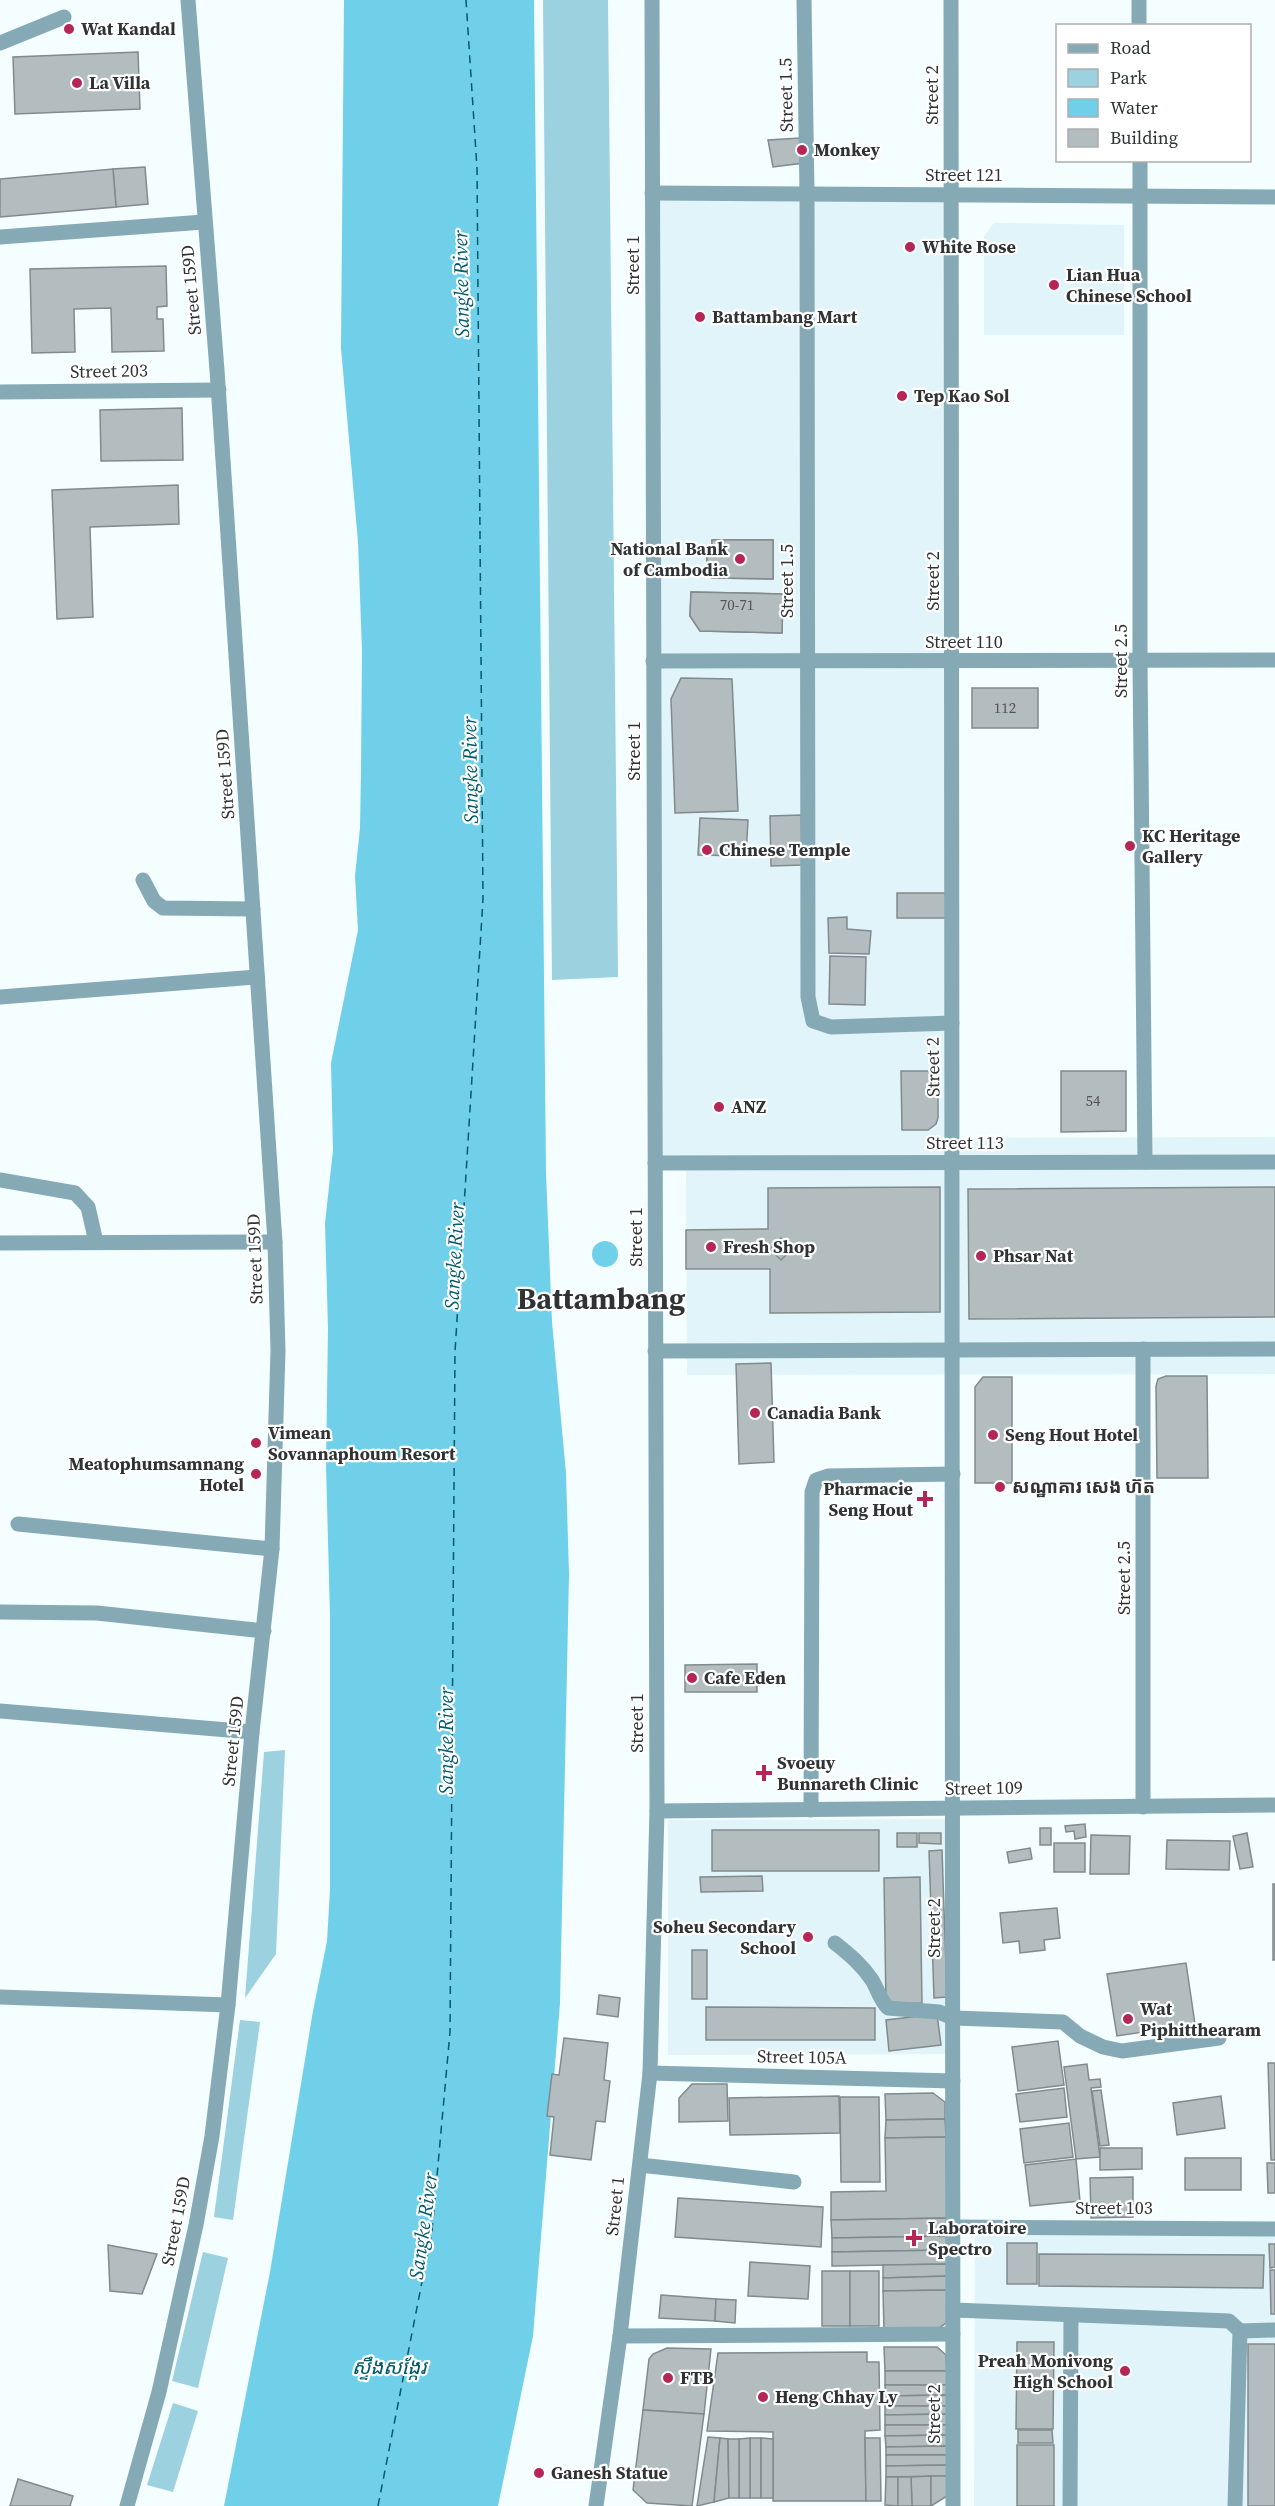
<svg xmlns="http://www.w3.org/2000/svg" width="1275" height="2506" font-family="'Source Serif 4','Noto Sans Khmer',serif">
	<rect width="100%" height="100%" fill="#f4fdff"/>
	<g fill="#e1f4f9">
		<path d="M652,193l299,2 3,943 321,-1v237l-588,1 -1,-212h-31z"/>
		<path d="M994,223l130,2v110h-140v-99z"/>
		<path d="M949,1819v235l-281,1v-235z"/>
		<path d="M975,2235l300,1v270h-301z"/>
	</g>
	<g fill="#9cd1df">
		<path d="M543,0h65l10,977 -66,3z"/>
		<path d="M285,1750l-9,204 -31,44 19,-246z"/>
		<path d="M240,2020l20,2 -27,198 -19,-3z"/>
		<path d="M203,2252l25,6 -30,130 -26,-7z"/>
		<path d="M173,2403l25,8 -25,81 -26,-7z"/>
	</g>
	<g fill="#70d0e9">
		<path d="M344,0h190l12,1173 6,149 14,151 3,101 -9,429 -27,333 -35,170h-274l46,-234 43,-261 14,-70 3,-51v-274l-4,-151 2,-137 -3,-105 8,-73 -2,-87 27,-133 -3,-54 5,-48 1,-56 1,-122 -4,-108 -17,-194z"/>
		<circle cx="605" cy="1254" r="13"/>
	</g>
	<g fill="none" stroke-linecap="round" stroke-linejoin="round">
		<path stroke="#025a6b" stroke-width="1.5" stroke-dasharray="8 6" stroke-linecap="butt" d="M378,2506l54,-275 18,-199 5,-680 28,-453 -6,-731 -11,-168"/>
	</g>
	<g fill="#b3bdbf" stroke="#818a8c" stroke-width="1.5">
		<path d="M138,52l2,57 -125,5 -2,-57z"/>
		<path d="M800,138l4,25 -31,4 -5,-27z"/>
		<path d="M145,167l3,37 -32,3 -3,-38z"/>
		<path d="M113,169l3,38 -116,10v-38z"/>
		<path d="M166,266l1,40 -10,1v12h6l1,32 -52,1 -1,-44 -37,1 1,43 -43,1 -2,-84z"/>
		<path d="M182,408l1,52 -82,1 -1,-51z"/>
		<path d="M178,485l1,39 -89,3 3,90 -36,2 -5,-129z"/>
		<path d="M712,540h61v39l-61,-1v-12h-5v-13h5z"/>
		<path d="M712,540h61v39l-61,-1v-12h-5v-13h5z"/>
		<path d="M691,592l92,2 -1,39 -82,-2 -10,-15z"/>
		<path d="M691,592l92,2 -1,39 -82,-2 -10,-15z"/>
		<path d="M681,678l51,1 6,132 -63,2 -4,-114z"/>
		<rect x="972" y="688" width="66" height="40"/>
		<path d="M801,815l2,50 -32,1 -1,-50z"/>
		<path d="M700,818l48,2 -2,36 -48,-1z"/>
		<rect x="897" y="893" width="52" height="25"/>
		<path d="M847,917v12l24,2 -2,23 -40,-1 -1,-35z"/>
		<path d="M830,956l36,1 -1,48 -36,-1z"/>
		<path d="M901,1071h37v47l-2,6 -8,6h-26z"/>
		<path d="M1061,1071h65v60l-65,1z"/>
		<path d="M940,1187v125l-170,1v-44h-84v-39l82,-1v-41z"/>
		<path d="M1275,1187v130l-306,2 -1,-130z"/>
		<path d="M781,1238l11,11 -11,11 -11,-11z"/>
		<path d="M771,1363l3,99 -35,2 -3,-100z"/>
		<path d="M1166,1376h41l1,102h-51l-1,-92 2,-7z"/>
		<path d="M983,1377h29v106h-37v-96z"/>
		<path d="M757,1664v28h-72v-27z"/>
		<path d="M1085,1824l1,13 -11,2 -1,-8 -8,1 -1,-6z"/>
		<rect x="1040" y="1828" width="11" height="17"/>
		<rect x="712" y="1830" width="167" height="41"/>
		<rect x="897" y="1833" width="20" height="14"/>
		<path d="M919,1833h22v11l-22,-1z"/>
		<path d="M1247,1833l6,34 -13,2 -7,-33z"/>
		<path d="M1091,1835l39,1 -1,38h-39z"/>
		<path d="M1167,1840l63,1 -1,29 -63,-1z"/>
		<rect x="1054" y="1843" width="31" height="29"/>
		<path d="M1030,1848l2,11 -23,4 -2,-11z"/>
		<path d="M942,1850l5,147 -13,1 -5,-147z"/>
		<path d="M762,1876l1,15 -62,1 -1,-15z"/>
		<path d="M920,1877l2,126 -36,1 -2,-126z"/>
		<rect x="1273" y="1884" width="2" height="76"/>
		<path d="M1057,1908l3,30 -16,2 1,10 -25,3 -1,-12 -16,2 -3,-30z"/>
		<rect x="692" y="1950" width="15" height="49"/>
		<path d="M1186,1963l9,61 -78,12 -10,-62z"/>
		<path d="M599,1995l21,3 -2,19 -21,-3z"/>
		<path d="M706,2007l169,1v32h-169z"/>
		<path d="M937,2014l4,31 -52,6 -3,-31z"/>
		<path d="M564,2038l44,5 -4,37 6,1 -5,41 -9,-1 -5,39 -41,-5 4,-38 -7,-1 5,-42 7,1z"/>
		<path d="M1058,2041l6,44 -46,6 -6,-44z"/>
		<path d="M1268,2063h7v97h-4z"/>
		<path d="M1087,2064l2,16 11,-1 1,8 -10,1 9,69 -24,2 -12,-92z"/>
		<path d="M692,2084h35l1,37 -49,1v-24z"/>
		<path d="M1064,2088l3,29 -47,5 -4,-28z"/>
		<path d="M1101,2090l8,55 -9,1 -8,-55z"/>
		<path d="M933,2093l12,9v17l-59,1 -1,-26z"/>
		<path d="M839,2096l1,37 -110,2 -1,-37z"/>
		<path d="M1221,2096l4,32 -48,7 -4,-32z"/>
		<path d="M840,2097h39l1,85h-39z"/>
		<path d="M945,2119l1,18 -61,1 1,-18z"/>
		<path d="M1069,2123l4,34 -49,6 -4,-34z"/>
		<path d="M946,2137l1,81 -116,2v-28l55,-1 -1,-53z"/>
		<path d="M1100,2148h42v21l-42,1z"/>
		<rect x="1185" y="2158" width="56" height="32"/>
		<path d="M1076,2159l4,42 -50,5 -5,-41z"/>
		<path d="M1267,2163h8v30h-7z"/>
		<path d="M1133,2177v40l-42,1 -1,-40z"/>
		<path d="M678,2198l145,9 -2,40 -146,-10z"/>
		<path d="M947,2218v18l-115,2 -1,-18z"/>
		<path d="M947,2236l1,14 -116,2v-14z"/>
		<rect x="1007" y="2243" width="30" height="41"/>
		<path d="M1269,2244h6v23l-5,1z"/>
		<path d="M108,2245l49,9 -15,40 -32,-3z"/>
		<path d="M948,2250v14l-116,2v-14z"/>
		<path d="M1039,2254l225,1 -1,33 -224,-2z"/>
		<path d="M750,2262l60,4 -2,33 -60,-3z"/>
		<path d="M948,2264v12l-65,2v-13z"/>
		<path d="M1270,2270h5v44h-4z"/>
		<rect x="822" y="2271" width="28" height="55"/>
		<rect x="850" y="2271" width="29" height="55"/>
		<path d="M948,2276v14l-65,1v-13z"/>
		<path d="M948,2290l1,31 -13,9 -52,1 -1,-40z"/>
		<path d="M661,2295l55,4 -1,22 -56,-3z"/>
		<path d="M716,2299l20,1 -1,23 -20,-2z"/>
		<path d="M1017,2342h37l-1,87h-37z"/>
		<rect x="1248" y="2344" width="27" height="162"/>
		<path d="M884,2347h53l9,8 1,16h-62z"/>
		<path d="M667,2348l44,1 -7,65 -61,-4 6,-51 4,-5z"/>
		<path d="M867,2352v10h12l1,68 -15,1 1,70h-93v-69l-66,-1 11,-78z"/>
		<rect x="885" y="2371" width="62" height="14"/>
		<path d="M885,2385h62v10l-62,1z"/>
		<path d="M947,2395v11h-62v-10z"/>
		<path d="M885,2406h62v8l-62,1z"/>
		<path d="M643,2410l61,4 -12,92 -45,-3 -14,-13z"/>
		<path d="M947,2414v11h-62v-10z"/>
		<path d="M885,2425h62v10l-62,1z"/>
		<path d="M1018,2430h34l1,13h-35z"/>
		<path d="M947,2435v11l-61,1 -1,-11z"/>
		<path d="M708,2437l12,1 -6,64 -17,4z"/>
		<path d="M720,2438l8,1 1,59 -15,4z"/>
		<rect x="750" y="2438" width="11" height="60"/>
		<path d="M750,2438v60h-11v-59z"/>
		<path d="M761,2438l12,1v59h-12z"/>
		<path d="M865,2438h15l1,63h-15z"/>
		<path d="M728,2439h11v59h-10z"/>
		<rect x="1017" y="2445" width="37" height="61"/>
		<path d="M947,2446v9h-61v-8z"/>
		<path d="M886,2455h61v10l-61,1z"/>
		<path d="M947,2465v11l-61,1v-11z"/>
		<path d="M931,2476v30h-19l-1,-29z"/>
		<path d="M931,2476h16v20l-16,10z"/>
		<path d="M886,2477h12v29l-13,-1z"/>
		<path d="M898,2477h13l1,29h-14z"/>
		<path d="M18,2479l55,17 -3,10h-60z"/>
	</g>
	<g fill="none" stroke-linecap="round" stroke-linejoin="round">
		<g stroke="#85aab5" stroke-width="15">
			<path d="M804,0l3,194 1,803 5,24 18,6 121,-4"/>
			<path d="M951,0l2,2506"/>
			<path d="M1139,0v26"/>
			<path d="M0,43l64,-26"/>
			<path d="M1140,160v501l5,501"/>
			<path d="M652,193l623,4"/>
			<path d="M0,237l204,-15"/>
			<path d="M0,392l219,-2"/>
			<path d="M653,661l622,-1"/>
			<path d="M143,880l11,21 9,7 90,1"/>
			<path d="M0,997l257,-20"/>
			<path d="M655,1163l620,-1"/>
			<path d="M0,1180l75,13 13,14 8,35"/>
			<path d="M0,1243l275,-1"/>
			<path d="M1143,1349v458"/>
			<path d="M655,1351l620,-2"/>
			<path d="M18,1524l254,25"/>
			<path d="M0,1612l97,1 167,18"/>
			<path d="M0,1711l252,21"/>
			<path d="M811,1810l1,-318 4,-12 12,-4 125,-2"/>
			<path d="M657,1811l618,-6"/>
			<path d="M835,1943c15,12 27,22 37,37 6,10 8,20 16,28l51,4 14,6 110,4 17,14 23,11 19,4 97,-13"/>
			<path d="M0,1997l228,8"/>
			<path d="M650,2073l303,8"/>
			<path d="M640,2165l154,17"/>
			<path d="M953,2227l322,2"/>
			<path d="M953,2310l276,11 11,10 -5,175"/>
			<path d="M1240,2331l35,-1"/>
			<path d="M620,2336l333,-2"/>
			<path d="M127,2506l32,-114 37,-167 16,-89 16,-131 24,-273 20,-183 6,-198 -3,-109 -58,-872 -29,-370"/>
			<path d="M596,2506l24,-170 30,-263 7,-262 -5,-1811"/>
			<path d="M1070,2506l1,-190"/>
		</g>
	</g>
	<g fill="#b52556" stroke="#fff" stroke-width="2">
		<circle cx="69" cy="29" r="6"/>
		<circle cx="77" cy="83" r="6"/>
		<circle cx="802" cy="150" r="6"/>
		<circle cx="910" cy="247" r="6"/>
		<circle cx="1054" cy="285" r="6"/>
		<circle cx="700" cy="317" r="6"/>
		<circle cx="902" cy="396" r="6"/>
		<circle cx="740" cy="559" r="6"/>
		<circle cx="1130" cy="846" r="6"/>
		<circle cx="707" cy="850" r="6"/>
		<circle cx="719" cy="1107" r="6"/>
		<circle cx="711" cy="1247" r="6"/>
		<circle cx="981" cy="1256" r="6"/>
		<circle cx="755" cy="1413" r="6"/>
		<circle cx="993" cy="1435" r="6"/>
		<circle cx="256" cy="1443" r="6"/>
		<circle cx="256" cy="1474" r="6"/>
		<circle cx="1000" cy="1487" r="6"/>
		<path d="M922 1490h6v6h6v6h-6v6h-6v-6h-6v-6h6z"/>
		<circle cx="692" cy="1678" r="6"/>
		<path d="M761 1764h6v6h6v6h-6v6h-6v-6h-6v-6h6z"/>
		<circle cx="808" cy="1937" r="6"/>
		<circle cx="1128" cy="2019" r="6"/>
		<path d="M911 2229h6v6h6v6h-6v6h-6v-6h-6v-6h6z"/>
		<circle cx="1125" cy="2371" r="6"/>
		<circle cx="668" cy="2378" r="6"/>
		<circle cx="763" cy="2397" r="6"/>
		<circle cx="539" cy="2473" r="6"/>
	</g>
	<g text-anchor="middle" stroke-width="4.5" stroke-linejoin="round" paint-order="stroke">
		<g font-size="15" fill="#505657">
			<text x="737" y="610">70-71</text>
			<text x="1005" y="713">112</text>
			<text x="1093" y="1106">54</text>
		</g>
		<g font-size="18" font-weight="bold" fill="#2f3334" stroke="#fff" text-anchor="start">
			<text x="81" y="35">Wat Kandal</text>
			<text x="89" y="89">La Villa</text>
			<text x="814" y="156">Monkey</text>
			<text x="922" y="253">White Rose</text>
			<text x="1066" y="281">Lian Hua<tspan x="1066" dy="21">Chinese School</tspan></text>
			<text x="712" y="323">Battambang Mart</text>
			<text x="914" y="402">Tep Kao Sol</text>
			<text x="728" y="555" text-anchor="end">National Bank<tspan x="728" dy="21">of Cambodia</tspan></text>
			<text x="1142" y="842">KC Heritage<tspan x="1142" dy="21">Gallery</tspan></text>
			<text x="719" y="856">Chinese Temple</text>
			<text x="731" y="1113">ANZ</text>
			<text x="723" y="1253">Fresh Shop</text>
			<text x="993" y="1262">Phsar Nat</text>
			<text x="767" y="1419">Canadia Bank</text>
			<text x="268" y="1439">Vimean<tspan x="268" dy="21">Sovannaphoum Resort</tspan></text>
			<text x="1005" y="1441">Seng Hout Hotel</text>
			<text x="244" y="1470" text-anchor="end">Meatophumsamnang<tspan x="244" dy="21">Hotel</tspan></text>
			<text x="1012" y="1493">សណ្ឋាគារ សេង ហ៊ត</text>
			<text x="913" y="1495" text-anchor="end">Pharmacie<tspan x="913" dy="21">Seng Hout</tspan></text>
			<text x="704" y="1684">Cafe Eden</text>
			<text x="777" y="1769">Svoeuy<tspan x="777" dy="21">Bunnareth Clinic</tspan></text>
			<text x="796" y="1933" text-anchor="end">Soheu Secondary<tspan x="796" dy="21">School</tspan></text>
			<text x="1140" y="2015">Wat<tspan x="1140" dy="21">Piphitthearam</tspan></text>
			<text x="928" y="2234">Laboratoire<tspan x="928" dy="21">Spectro</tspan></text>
			<text x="1113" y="2367" text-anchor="end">Preah Monivong<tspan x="1113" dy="21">High School</tspan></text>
			<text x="680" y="2384">FTB</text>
			<text x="775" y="2403">Heng Chhay Ly</text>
			<text x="551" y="2479">Ganesh Statue</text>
		</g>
		<g font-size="18" fill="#2f3334" stroke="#fff">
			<text transform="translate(786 95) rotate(-91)" y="6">Street 1.5</text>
			<text transform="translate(932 95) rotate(-90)" y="6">Street 2</text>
			<text x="964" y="181">Street 121</text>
			<text transform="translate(633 265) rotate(-90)" y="6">Street 1</text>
			<text transform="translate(191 290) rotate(-95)" y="6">Street 159D</text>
			<text transform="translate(109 371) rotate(-1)" y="6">Street 203</text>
			<text transform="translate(787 581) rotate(-90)" y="6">Street 1.5</text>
			<text transform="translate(933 581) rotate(-90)" y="6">Street 2</text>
			<text x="964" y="648">Street 110</text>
			<text transform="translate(1121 661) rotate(-90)" y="6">Street 2.5</text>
			<text transform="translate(634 751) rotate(-90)" y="6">Street 1</text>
			<text transform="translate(225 774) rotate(-94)" y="6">Street 159D</text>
			<text transform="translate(933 1067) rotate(-91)" y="6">Street 2</text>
			<text x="965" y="1149">Street 113</text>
			<text transform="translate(636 1237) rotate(-90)" y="6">Street 1</text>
			<text transform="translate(255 1259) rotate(-92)" y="6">Street 159D</text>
			<text transform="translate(1124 1578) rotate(-90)" y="6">Street 2.5</text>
			<text transform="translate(637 1723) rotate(-90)" y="6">Street 1</text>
			<text transform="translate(233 1741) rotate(-84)" y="6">Street 159D</text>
			<text transform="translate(984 1788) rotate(-1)" y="6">Street 109</text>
			<text transform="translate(934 1928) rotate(-90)" y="6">Street 2</text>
			<text transform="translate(802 2057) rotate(1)" y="6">Street 105A</text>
			<text transform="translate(615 2206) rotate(-84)" y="6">Street 1</text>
			<text x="1114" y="2214">Street 103</text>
			<text transform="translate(176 2221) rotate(-79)" y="6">Street 159D</text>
			<text transform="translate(934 2414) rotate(-90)" y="6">Street 2</text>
		</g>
		<g font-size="20" font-style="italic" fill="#025a6b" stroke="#fff">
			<text transform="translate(461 284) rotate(-91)" y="7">Sangke River</text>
			<text transform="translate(470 770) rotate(-91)" y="7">Sangke River</text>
			<text transform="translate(454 1256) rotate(-87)" y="7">Sangke River</text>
			<text transform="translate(446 1741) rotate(-90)" y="7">Sangke River</text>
			<text transform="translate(423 2226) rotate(-82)" y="7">Sangke River</text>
			<text x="389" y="2374">ស្ទឹងសង្កែរ</text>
		</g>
		<g font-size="30" font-weight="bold" fill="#2f3334" stroke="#fff">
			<text x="601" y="1309">Battambang</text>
		</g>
	</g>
	<rect x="1056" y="24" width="195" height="138" fill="#ffffff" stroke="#acadae" stroke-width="1.5"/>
	<rect x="1068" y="44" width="30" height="9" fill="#85aab5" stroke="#acadae" stroke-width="1.5"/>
	<text x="1110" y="54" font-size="18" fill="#2f3334">Road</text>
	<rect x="1068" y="69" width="30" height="18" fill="#9cd1df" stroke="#acadae" stroke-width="1.5"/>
	<text x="1110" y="84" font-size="18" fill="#2f3334">Park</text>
	<rect x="1068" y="99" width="30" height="18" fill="#70d0e9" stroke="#acadae" stroke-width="1.5"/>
	<text x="1110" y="114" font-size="18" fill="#2f3334">Water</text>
	<rect x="1068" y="129" width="30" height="18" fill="#b3bdbf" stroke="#acadae" stroke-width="1.5"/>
	<text x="1110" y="144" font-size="18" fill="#2f3334">Building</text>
</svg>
